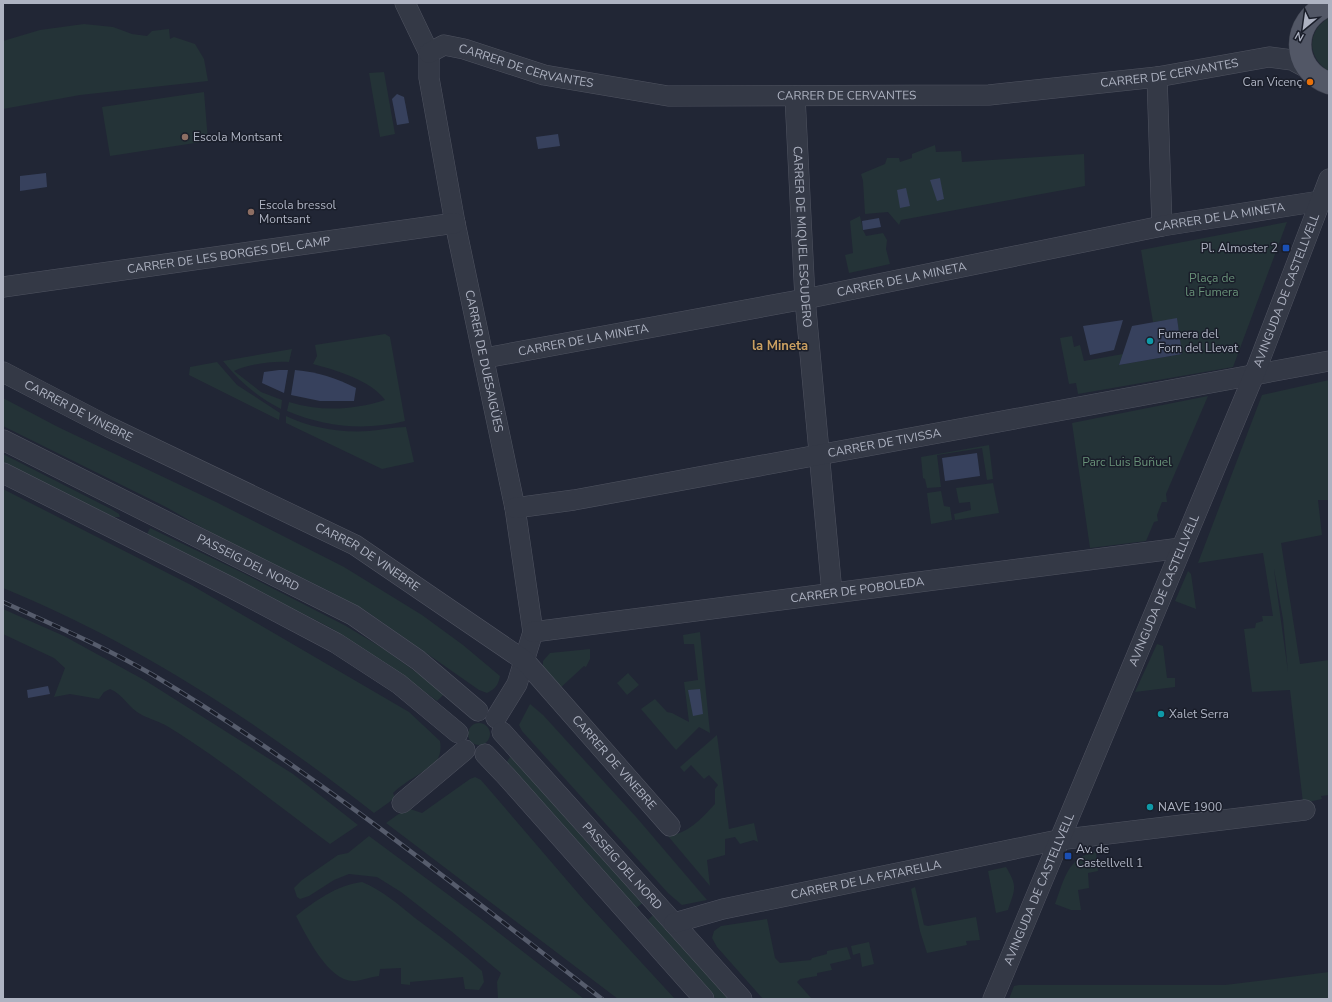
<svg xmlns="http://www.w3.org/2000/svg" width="1332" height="1002" font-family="'Nunito Sans',sans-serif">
	<rect width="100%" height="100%" fill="#212635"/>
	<g fill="#243337" fill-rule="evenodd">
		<path d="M1329,18v53c-22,-13 -23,-40 0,-53z"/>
		<path d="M84,24l29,3 19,7 15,2 5,-5 17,-2 1,10 4,-2 21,7 9,15 4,22 -128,14 -77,14v-68l37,-11z"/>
		<path d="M384,72l11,62 -15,3 -11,-64z"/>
		<path d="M204,92l4,49 -98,15 -8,-49z"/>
		<path d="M935,145l1,7 25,-1 1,11 122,-8 1,32 -184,34 -2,5 -11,-13 -23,2 -2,-33 -2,-7 24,-10 2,-6h12l1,4 12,-4v-4z"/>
		<path d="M860,216l3,14 3,6 17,-3 4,7 -1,9 4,15 -41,9 -4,-18 8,-2 -3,-32z"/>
		<path d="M1287,222l-54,145 -155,27 -2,-11 -7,1 -9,-46 12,-2 2,11 6,-2 4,16 39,-7 -5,14 1,-3 63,-11 -5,-35 -24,3 -12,-72z"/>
		<path d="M385,334l5,3 15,84c-40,10 -80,6 -118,-10l2,-9c33,10 64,8 96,-2 -14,-20 -50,-30 -72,-36l4,-8 -2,-11z"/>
		<path d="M292,349l-3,13c-18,-1 -39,2 -55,9l27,21 21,8 -1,9c-24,-12 -42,-28 -58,-48z"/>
		<path d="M217,362l20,23 43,28 -1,7 -90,-45 1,-8z"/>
		<path d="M1329,380v120h-11l4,35 -41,8 19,121 29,-4v135l-8,1 1,3 -19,4 -13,-113 -38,2 -8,-63 11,-1 1,-5 7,-2 -1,-5h11l-10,-63 -65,10 64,-168zM1274,569l9,50 5,53 -14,-102z"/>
		<path d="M1208,396l-42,98 1,8h-5l-5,13 1,6 -4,1 -8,19 -56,7 -18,-125z"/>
		<path d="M3,398l55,29 158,75 128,65 78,48 41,30 37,31c-2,10 -5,13 -13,17l-8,-3 -113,-79 -39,-21 -105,-51 -56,-32 -163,-81z"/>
		<path d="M286,416c24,12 56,17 83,15 12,-1 25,-4 37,-4l8,35 -32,7 -96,-46z"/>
		<path d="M989,445l4,34 -6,1 -5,-32 -45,7 4,32 -14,1 -2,-9 -2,-1 -2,-21z"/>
		<path d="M3,454l108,55 8,5 1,3h-7l-110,-55z"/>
		<path d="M993,483l6,30 -44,7 -1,-6 17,-4 -1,-8 -11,1 -3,-15z"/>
		<path d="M3,489l190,97 216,126 31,29c1,6 1,13 -3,19 -11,12 -32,21 -44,33l2,5 -21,15c-114,-89 -236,-170 -371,-225z"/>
		<path d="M941,491l3,15 6,1 2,13 -21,4 -4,-31z"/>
		<path d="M150,528l93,45 103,53 38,23 61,44 -8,8 -50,-37 -56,-36 -184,-94z"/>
		<path d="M1188,571l3,3 5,35 -21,-8z"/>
		<path d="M3,609l61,27 82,45 147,93 65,51 -28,19c-54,-40 -106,-83 -163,-118 -7,-4 -17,-7 -25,-11 -14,-7 -19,-21 -32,-26l-6,3 -5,7 -29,-5 -16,3 11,-29 -11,-10 -51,-24z"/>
		<path d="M700,632l10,101 -11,-6 -23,23 -35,-41 14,-10 12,13 5,1 17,9 -5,-40 14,-2 -4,-36h-10l-1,-9z"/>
		<path d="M1157,644l6,2 4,32h8v9l-40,5z"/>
		<path d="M590,649v10l-4,8 -2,-1 -25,23 -16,-19v-9l7,-8z"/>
		<path d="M628,673l11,12 -12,10 -10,-12z"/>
		<path d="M530,704l13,11 94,103 70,82 -25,5 -14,-12 -146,-162 -3,-6z"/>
		<circle cx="479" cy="734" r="11"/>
		<path d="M717,735l12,94 25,-6 4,19 -4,-2 -14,4 -5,-7 -10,2v16l-18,5 3,26 -42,-50c21,-3 33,-17 47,-32v-15l3,-4 -9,-10 -5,4 -13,-14 -7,7 -4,-5z"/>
		<path d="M510,757l4,1 130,144 -9,7 -129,-146z"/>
		<path d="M475,777l6,3 102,119 92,100h-57l-232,-176 21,-15 15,5 48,-34z"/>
		<path d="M369,836l112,83 103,80h-86l-1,-17 4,-9 -50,-42 -50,-39 -24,-15 -28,-3 -15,6 -25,16 -9,3 -3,-2 -3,-9 8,-8 36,-25 10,-2z"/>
		<path d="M1096,852l2,19 -10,2 1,15 -11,2 3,20h-10l-16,-6c9,-24 13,-48 41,-52z"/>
		<path d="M1006,867c12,20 9,22 2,43l-12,3 -8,-42z"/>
		<path d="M362,882c20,8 37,23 53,36 23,17 46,34 67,53l2,11 -5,8 -14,-1 -2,-12 -53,5v3l-9,-1v-16l-21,1 -1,7c-8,1 -16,4 -24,5 -26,2 -49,-46 -59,-65 19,-15 41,-31 66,-34z"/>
		<path d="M915,887l9,38 4,1 48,-9 4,23 -14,1 1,4 -40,8 -7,-22 -9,-42z"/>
		<path d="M655,913l78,86h-17l-69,-78z"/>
		<path d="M767,919l8,39 5,5 31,-3 1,-2 15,-4v-3l20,-4 4,12 -21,5 2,6 -15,3v3l-17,3 -3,3 15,17h-49l-46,-52 -5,-9 2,-7 7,-5z"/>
		<path d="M869,942l5,22 -12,3 -2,-14 -7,2 -2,-9z"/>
		<path d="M1329,972v27h-320l5,-13 5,-1h206z"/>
	</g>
	<g fill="#37415d">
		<path d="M397,94l7,3 5,26 -12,2 -5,-26z"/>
		<path d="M558,134l2,12 -22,3 -2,-12z"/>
		<path d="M46,173l1,14 -27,4v-15z"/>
		<path d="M940,178l4,21 -7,2 -7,-21z"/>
		<path d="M906,188l4,18 -10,2 -3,-18z"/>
		<path d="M879,218l2,9 -18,3 -1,-9z"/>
		<path d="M1177,318l5,36 -63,11 13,-39z"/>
		<path d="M1123,320l-9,30 -24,5 -7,-29z"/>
		<path d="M279,370h9l-4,23 -22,-10 2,-11z"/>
		<path d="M295,370c23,2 41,8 61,18l-2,13h-34l-29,-6z"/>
		<path d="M977,453l3,23 -35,5 -3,-23z"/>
		<path d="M48,686l2,8 -22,4 -1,-8z"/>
		<path d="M700,689l3,25 -10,2 -5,-26z"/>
	</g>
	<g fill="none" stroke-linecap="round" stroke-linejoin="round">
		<g stroke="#4f5360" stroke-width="21">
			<g id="minor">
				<path id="s1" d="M405,3l24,50v25l26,145 60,285 18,124 -16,52 -21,34"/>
				<path id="s2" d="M429,53l15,-8 20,4 80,26 124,21 321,-1 168,-18 112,-20 23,3 15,8"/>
				<path d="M1157,77l5,149"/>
				<path id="s3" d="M795,96l10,203 27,294"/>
				<path id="s4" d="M3,287l452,-64"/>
				<path id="s5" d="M485,358l320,-59 357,-73 158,-25"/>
				<path id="s6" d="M3,372l106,55 246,118 170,116 145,165"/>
				<path id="s7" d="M3,440l350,175 65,45 60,51"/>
				<path d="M3,473l227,114 106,56 63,41 59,49"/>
				<path id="s8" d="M515,508l59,-8 755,-139"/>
				<path id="s9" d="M533,632l648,-84"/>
				<path id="s10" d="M502,732l240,267"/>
				<path d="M485,754l21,22 198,223"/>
				<path d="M402,803l63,-53"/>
				<path id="s11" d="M674,923l49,-14 335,-69 247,-30"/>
				<path id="s12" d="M993,999l261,-624 75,-196"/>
			</g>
		</g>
		<g stroke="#3e424f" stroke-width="23">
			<path id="major" d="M1329,5c-38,14 -39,65 0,78"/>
		</g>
		<use href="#minor" stroke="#343946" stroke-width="20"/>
		<use href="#major" stroke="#525766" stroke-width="22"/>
		<g stroke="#565c6c" stroke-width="4.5">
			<path id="rail" d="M3,602c50,23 102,45 150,73 159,95 303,211 449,324"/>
		</g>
		<use href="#rail" stroke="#1a1e2a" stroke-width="3" stroke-dasharray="9" stroke-linecap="butt"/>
	</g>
	<circle fill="#e8710a" stroke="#1a1e2a" stroke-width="1.5" cx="1310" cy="82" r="4"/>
	<g fill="#8d6e63" stroke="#1a1e2a" stroke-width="1.5">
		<circle cx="185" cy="137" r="4"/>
		<circle cx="251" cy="212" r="4"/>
	</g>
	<g fill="#1a4fb4" stroke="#1a1e2a" stroke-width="1.5">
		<rect x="1282" y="244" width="8" height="8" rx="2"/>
		<rect x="1064" y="852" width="8" height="8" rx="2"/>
	</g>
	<g fill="#0f9aa8" stroke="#1a1e2a" stroke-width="1.5">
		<circle cx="1150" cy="341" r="4"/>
		<circle cx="1161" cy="714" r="4"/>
		<circle cx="1150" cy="807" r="4"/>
	</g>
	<g text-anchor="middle" stroke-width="3" stroke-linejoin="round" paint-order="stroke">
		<g font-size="12" fill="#aeb3c2" stroke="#1a1e2a">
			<text dy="4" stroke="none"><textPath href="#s2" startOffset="102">CARRER DE CERVANTES</textPath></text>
			<text dy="4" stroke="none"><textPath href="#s2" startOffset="750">CARRER DE CERVANTES</textPath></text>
			<text dy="4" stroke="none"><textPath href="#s2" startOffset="426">CARRER DE CERVANTES</textPath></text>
			<text dy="4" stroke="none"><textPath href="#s5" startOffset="748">CARRER DE LA MINETA</textPath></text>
			<text dy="4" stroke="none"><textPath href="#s3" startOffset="141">CARRER DE MIQUEL ESCUDERO</textPath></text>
			<text dy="4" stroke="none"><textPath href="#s4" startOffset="228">CARRER DE LES BORGES DEL CAMP</textPath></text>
			<text dy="4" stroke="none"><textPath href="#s5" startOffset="424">CARRER DE LA MINETA</textPath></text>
			<text dy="4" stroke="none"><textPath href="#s12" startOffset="767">AVINGUDA DE CASTELLVELL</textPath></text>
			<text dy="4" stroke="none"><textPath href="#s5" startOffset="100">CARRER DE LA MINETA</textPath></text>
			<text dy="4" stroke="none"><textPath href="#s1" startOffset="369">CARRER DE DUESAIGÜES</textPath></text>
			<text dy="4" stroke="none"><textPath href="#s6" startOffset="85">CARRER DE VINEBRE</textPath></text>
			<text dy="4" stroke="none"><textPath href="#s8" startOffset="375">CARRER DE TIVISSA</textPath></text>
			<text dy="4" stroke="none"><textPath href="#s6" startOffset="409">CARRER DE VINEBRE</textPath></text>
			<text dy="4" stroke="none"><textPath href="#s7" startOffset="274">PASSEIG DEL NORD</textPath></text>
			<text dy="4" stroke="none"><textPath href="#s9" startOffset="327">CARRER DE POBOLEDA</textPath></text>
			<text dy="4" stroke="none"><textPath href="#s12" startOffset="443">AVINGUDA DE CASTELLVELL</textPath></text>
			<text dy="4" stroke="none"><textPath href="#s6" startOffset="733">CARRER DE VINEBRE</textPath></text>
			<text dy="4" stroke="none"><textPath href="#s10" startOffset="180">PASSEIG DEL NORD</textPath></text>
			<text dy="4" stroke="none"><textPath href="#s11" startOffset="197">CARRER DE LA FATARELLA</textPath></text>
			<text dy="4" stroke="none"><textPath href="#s12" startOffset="119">AVINGUDA DE CASTELLVELL</textPath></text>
		</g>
		<g font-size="12" fill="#aeb3c2" stroke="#1a1e2a" text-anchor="start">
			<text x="1302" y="86" text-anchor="end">Can Vicenç</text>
			<text x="193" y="141">Escola Montsant</text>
			<text x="259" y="209">Escola bressol<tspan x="259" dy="14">Montsant</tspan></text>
			<text x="1278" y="252" text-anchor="end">Pl. Almoster 2</text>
			<text x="1158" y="338">Fumera del<tspan x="1158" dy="14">Forn del Llevat</tspan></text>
			<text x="1169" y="718">Xalet Serra</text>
			<text x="1158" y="811">NAVE 1900</text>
			<text x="1076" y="853">Av. de<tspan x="1076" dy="14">Castellvell 1</tspan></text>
		</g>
		<g font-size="12" fill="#689178" stroke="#1a1e2a">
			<text x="1212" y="282">Plaça de<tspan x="1212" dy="14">la Fumera</tspan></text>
			<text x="1127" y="466">Parc Luis Buñuel</text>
		</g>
		<g font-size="13" font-weight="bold" fill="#cba061" stroke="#1a1e2a">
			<text x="780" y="350">la Mineta</text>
		</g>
	</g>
	<rect width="1332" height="1002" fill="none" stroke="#aeb3c2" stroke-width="8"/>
	<g transform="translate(1304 28) rotate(209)" stroke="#1a1e2a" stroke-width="3" paint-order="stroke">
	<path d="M0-3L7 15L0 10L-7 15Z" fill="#aeb3c2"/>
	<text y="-6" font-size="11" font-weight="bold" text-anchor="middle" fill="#aeb3c2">N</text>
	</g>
</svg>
